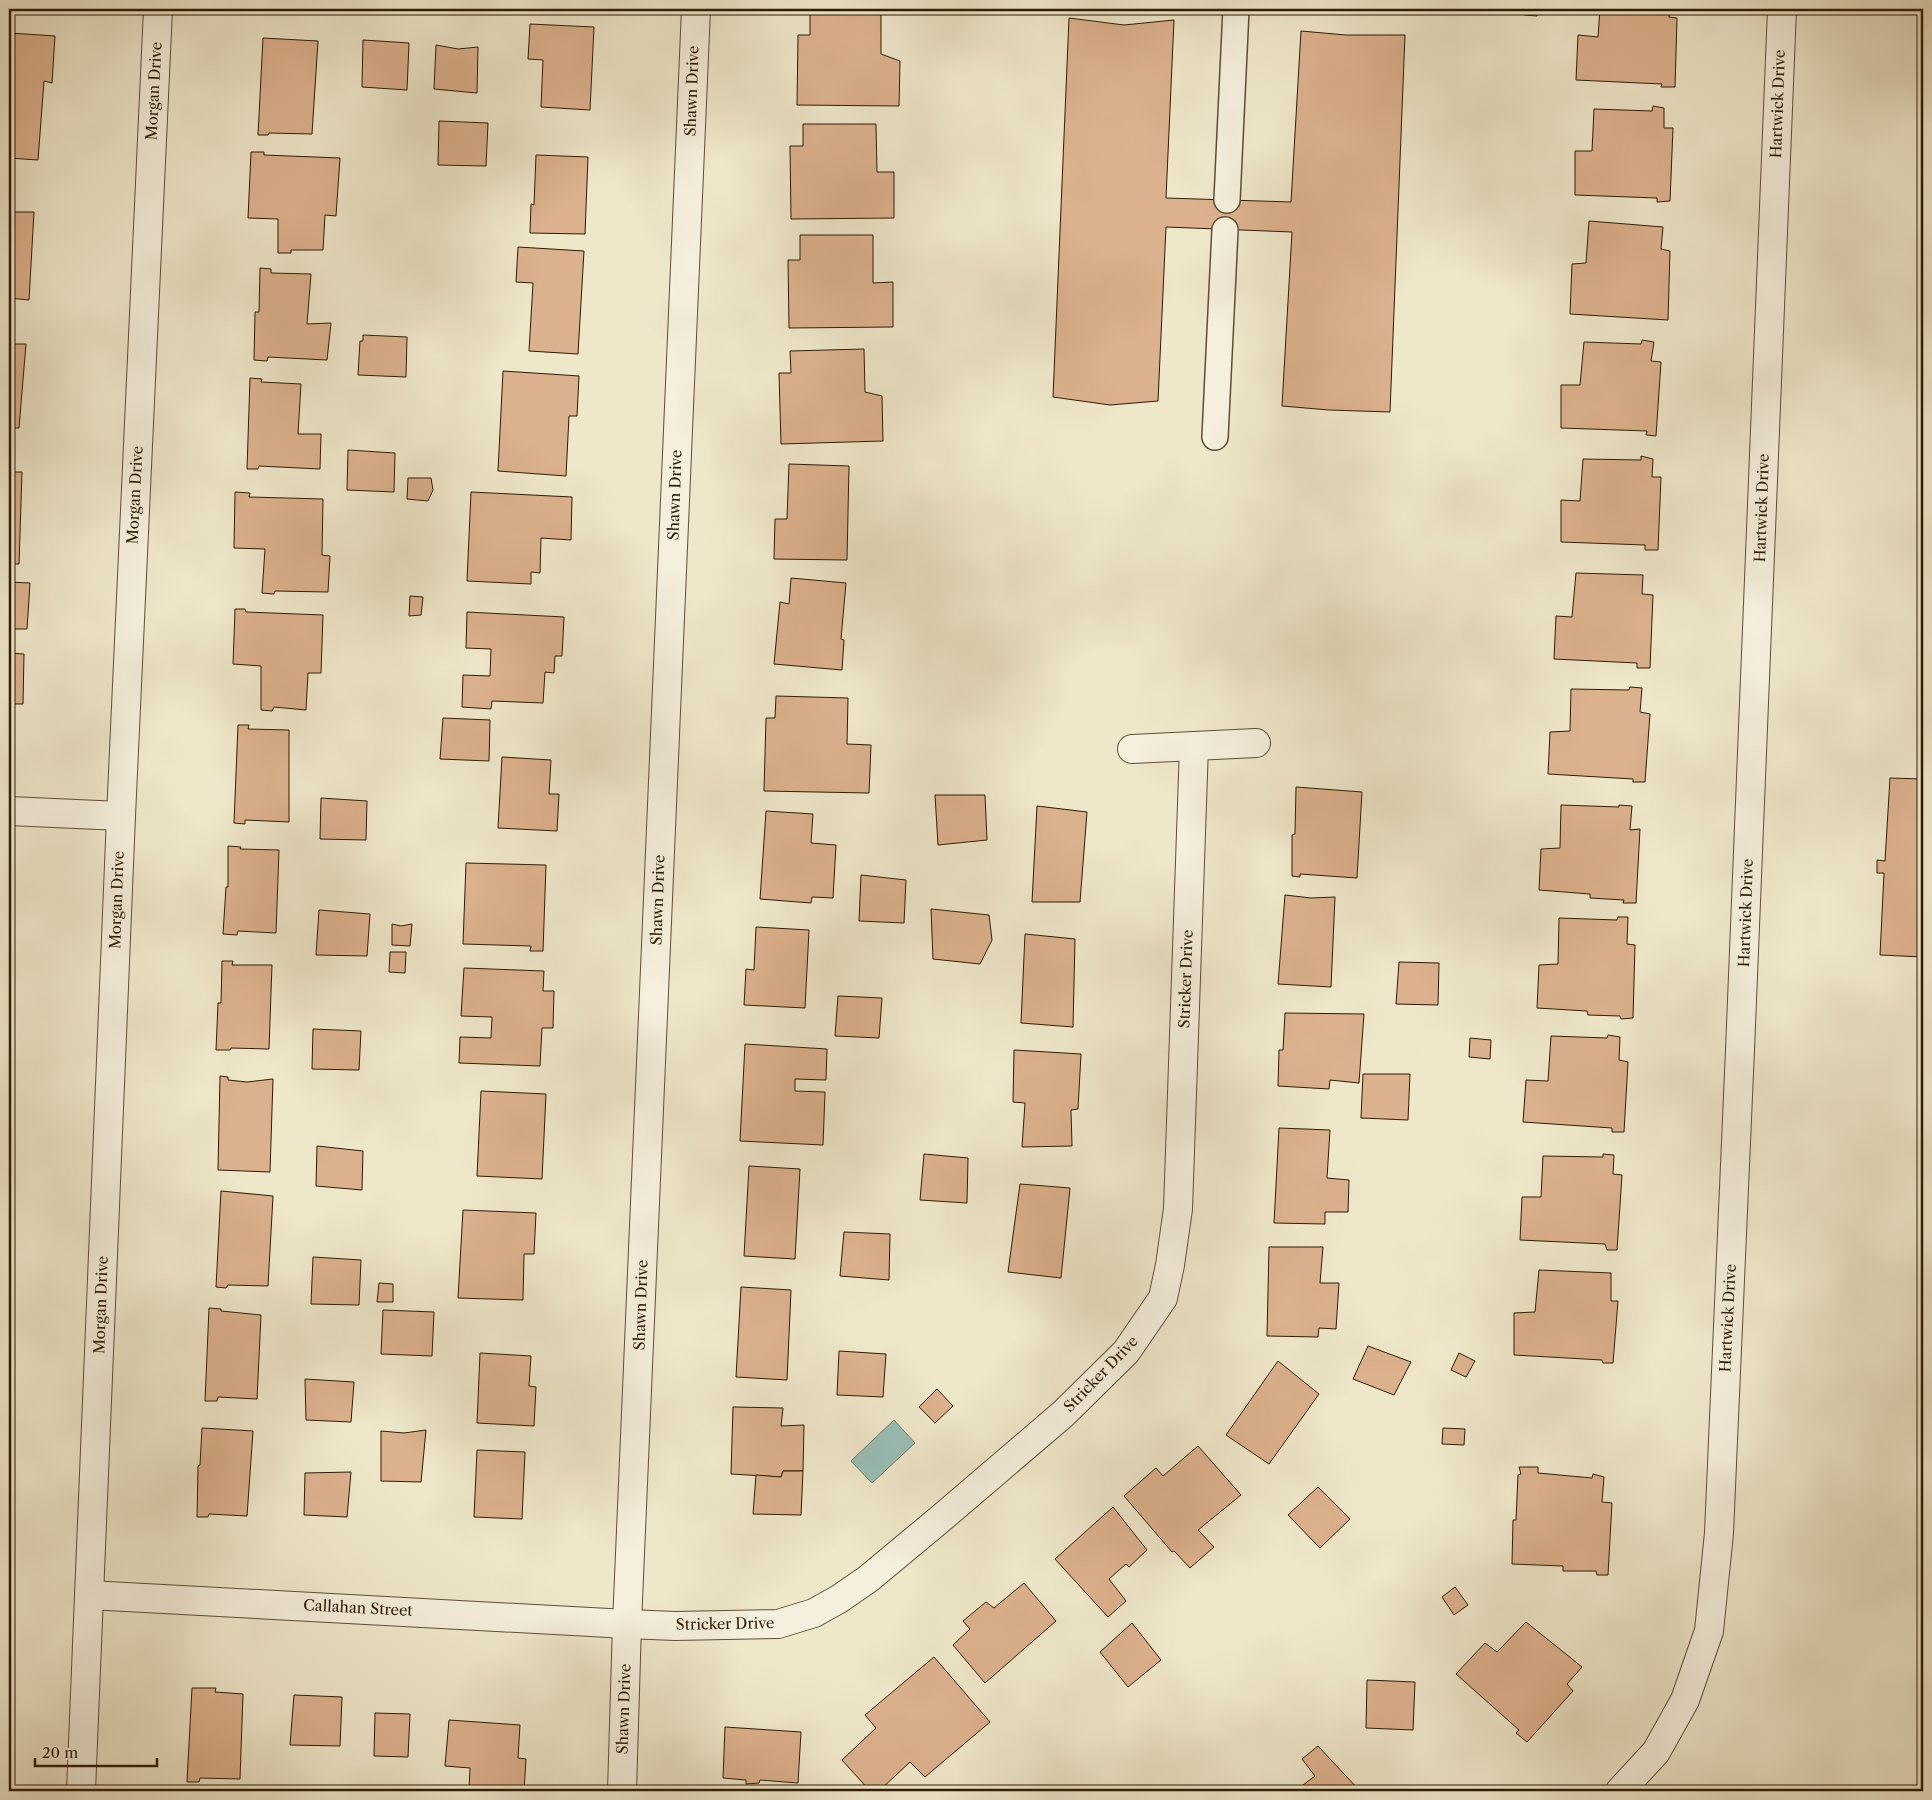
<svg xmlns="http://www.w3.org/2000/svg" width="1932" height="1800" font-family="'Libre Caslon Text',serif">
	<rect width="100%" height="100%" fill="#efe7ca"/>
	<filter id="stains"><feTurbulence type="fractalNoise" baseFrequency=".004" numOctaves="4"/><feColorMatrix values="0 0 0 0 .2 0 0 0 0 .09 0 0 0 0 .02 0 0 0 .5 -.17"/></filter>
	<radialGradient id="worn" r=".72"><stop offset=".6" stop-color="#630" stop-opacity="0"/><stop offset="1" stop-color="#630" stop-opacity=".3"/></radialGradient>
	<path fill="#9abfb7" stroke="#6e7d6f" d="M894,1420l21,23 -43,40 -21,-22z"/>
	<g fill="#dcb18d" stroke="#2c1b04">
		<path d="M1524,9h14l-1,7 -13,-1z"/>
		<path d="M1600,9h70l-1,8 8,1 -2,69h-14l1,-3 -86,-4 2,-45 20,2z"/>
		<path d="M810,10l71,1v43l19,7 -1,45 -102,-1 1,-70h12z"/>
		<path d="M1069,18l55,7 50,-5 -8,178 125,4 10,-171 45,4h59l-15,377 -61,-2 -47,-4 10,-174 -126,-5 -8,174 -48,4 -57,-8z"/>
		<path d="M530,24l64,3 -4,83 -49,-3 2,-47 -15,-1z"/>
		<path d="M9,33l46,3 -3,47 -8,-2 -6,79 -29,-2z"/>
		<path d="M263,38l55,3 -6,93 -43,-1 -1,2h-10z"/>
		<path d="M363,40l46,3 -2,47 -45,-3z"/>
		<path d="M436,45l22,4 20,-2 -1,46 -43,-4z"/>
		<path d="M1653,106l11,2v20h9l-3,73 -13,1v-4l-82,-3v-44h17l2,-42 58,2z"/>
		<path d="M439,121l49,2 -2,43 -48,-1z"/>
		<path d="M803,124h73l1,48h17v46l-103,1 -1,-73h13z"/>
		<path d="M251,152h13v3l76,3 -4,58 -11,-1 -2,35h-32v3h-13v-34l-30,-1z"/>
		<path d="M536,155l52,2 -3,77 -55,-1 1,-29 3,1z"/>
		<path d="M9,212h25l-5,88 -20,-2z"/>
		<path d="M1589,221l74,6 -2,22 9,2 -2,69 -98,-6 2,-50 14,-1z"/>
		<path d="M800,235h73v48l20,-1v45l-104,1 -1,-68h12z"/>
		<path d="M518,247l66,4 -6,103 -49,-3 4,-68 -17,-1z"/>
		<path d="M260,268l11,1v4l40,1 -4,50 24,-1 -4,37 -59,-3 -1,4 -13,-1 1,-48h4z"/>
		<path d="M363,335l44,2 -1,40 -48,-2 2,-34h3z"/>
		<path d="M1642,340l12,2 -3,19 10,1 -5,74 -10,-1 1,-4 -86,-3v-43h19l4,-43 57,2z"/>
		<path d="M9,344h17l-7,84h-10z"/>
		<path d="M864,349l1,43 17,4 1,45 -102,3 -2,-71h12l-1,-22z"/>
		<path d="M503,371l76,5 -2,40h-8l-3,60 -68,-5z"/>
		<path d="M250,378l12,1 -1,3 40,2 -3,50h23l-1,35 -61,-3 -1,3h-11z"/>
		<path d="M348,450l47,3 -1,39 -47,-2z"/>
		<path d="M1641,456l12,3 -1,18h9l-3,73h-13v-5l-84,-3v-42l19,1 3,-42 58,1z"/>
		<path d="M789,464l60,2 -2,94 -73,-1 1,-40h12z"/>
		<path d="M9,472h13l-3,92h-10z"/>
		<path d="M408,478h23l2,12 -5,11 -21,-2z"/>
		<path d="M235,492l15,1 -1,4 74,2 -1,56 8,1 -2,36 -53,-1 -1,3 -12,-1 3,-44 -31,-1z"/>
		<path d="M471,492l101,5 -1,43 -30,-2 -1,35 -9,-1v12l-64,-3z"/>
		<path d="M1923,542v63h-2z"/>
		<path d="M1576,573l67,2 -1,19 11,1 -3,73h-13v-5l-83,-4 2,-43 16,1z"/>
		<path d="M791,578l55,5 -5,56 3,1 -2,30 -68,-6 6,-62 9,2z"/>
		<path d="M9,582l21,1 -3,46h-18z"/>
		<path d="M410,596l13,1 -2,18 -12,1z"/>
		<path d="M235,609h10l1,3 77,3 -2,58h-13l-2,37 -32,-3 -2,4 -11,-1v-44l-28,-2z"/>
		<path d="M467,612l97,5 -2,39h-7l-1,17 -9,-1 -2,31 -51,-2 -1,8 -29,-2 1,-32 27,1 1,-27 -25,-1z"/>
		<path d="M9,653l15,1 -1,50h-14z"/>
		<path d="M1630,687l12,1 -2,24 10,2 -5,68h-12v-3l-85,-5 2,-42 20,-1 1,-42 58,1z"/>
		<path d="M776,696l72,2 -1,46 24,1 -2,48 -105,-2 2,-73h9z"/>
		<path d="M443,718l47,2 -1,41 -49,-2z"/>
		<path d="M238,725h11l-1,4 41,1v92l-44,-2v4l-11,-1z"/>
		<path d="M502,757l49,3 -2,34h10l-2,37 -59,-3z"/>
		<path d="M1890,778l33,1v178l-43,-2 4,-82h-7v-13l8,1z"/>
		<path d="M1296,787l66,5 -5,86 -57,-4v3l-8,-1v-41l3,-1z"/>
		<path d="M935,795h50l2,45 -49,5z"/>
		<path d="M321,798l46,3 -1,39 -46,-1z"/>
		<path d="M1561,805l58,2v-2l13,1 -2,24 10,-1 -4,74h-13l1,-3 -34,-2v-4l-51,-4 2,-41 19,-1z"/>
		<path d="M1037,806l50,6 -7,90h-48z"/>
		<path d="M766,811l47,3 -2,29 25,2 -3,53 -21,-1 -1,6 -51,-4z"/>
		<path d="M228,846l13,1 -1,2 39,1 -3,83 -38,-2 -1,4 -14,-1 3,-47h2z"/>
		<path d="M466,863l80,2 -3,86h-13l1,-5 -68,-2z"/>
		<path d="M861,875l45,5 -2,43 -45,-2z"/>
		<path d="M1285,895l26,3 24,-1 -4,90 -53,-3z"/>
		<path d="M931,909l58,6 3,25 -12,24 -47,-5z"/>
		<path d="M319,910l51,4 -3,42 -51,-1z"/>
		<path d="M1618,917h10l-1,27 8,1 -2,73 -12,1 -1,-3 -32,-1 -1,-4 -50,-3 2,-43 19,-1 1,-46 58,2z"/>
		<path d="M392,924l9,2 11,-2 -2,22 -18,-1z"/>
		<path d="M756,927l53,3 -4,78 -61,-3 2,-36 8,1z"/>
		<path d="M1025,934l50,5 -2,88 -52,-4z"/>
		<path d="M390,952h16l-1,21 -16,-1z"/>
		<path d="M222,961h11l-1,4h40l-3,84 -38,-1 -1,2h-14l2,-47h3z"/>
		<path d="M1399,962l40,1 -1,42 -42,-1z"/>
		<path d="M464,968l80,3 -1,20h11l-1,37h-11l-2,38 -81,-3 1,-26 31,1 1,-21 -31,-1z"/>
		<path d="M838,996l44,2 -3,40 -44,-2z"/>
		<path d="M1285,1013l79,1 -5,69 -29,-3 -1,9 -51,-3 1,-36h4z"/>
		<path d="M313,1029l48,2 -2,39 -47,-1z"/>
		<path d="M1608,1035l12,2 -1,23 9,2 -4,70h-12v-4l-89,-6 3,-42 22,1 3,-45 56,2z"/>
		<path d="M1470,1038l21,2 -1,19 -21,-2z"/>
		<path d="M745,1044l82,5 -1,31 -31,-1v12l30,1 -2,53 -83,-4z"/>
		<path d="M1014,1050l67,4 -3,55 -7,1 1,36 -50,1 3,-44 -12,-1z"/>
		<path d="M1363,1074h47l-2,46 -47,-2z"/>
		<path d="M220,1076l8,1v3l19,2 26,-3 -3,93 -52,-2z"/>
		<path d="M481,1091l65,3 -4,85 -65,-3z"/>
		<path d="M1279,1128l51,2 -3,48 22,2 -1,32h-23v12l-51,-1z"/>
		<path d="M317,1146l46,5 -1,39 -46,-4z"/>
		<path d="M924,1154l44,4 -1,45 -47,-3z"/>
		<path d="M1603,1154l11,1 -1,19 9,1 -5,75h-10l-2,-6 -85,-4 2,-43h19l2,-41 60,1z"/>
		<path d="M749,1166l51,3 -5,90 -51,-3z"/>
		<path d="M1020,1184l50,4 -9,90 -53,-6z"/>
		<path d="M221,1191l52,5 -5,90 -40,-1 -2,3 -10,-1z"/>
		<path d="M463,1210l73,3 -2,41h-10l-1,46 -65,-2z"/>
		<path d="M844,1232l46,2 -1,46 -49,-4z"/>
		<path d="M1269,1247h54l-3,36h19l-3,46 -17,-1 -1,9 -51,-1z"/>
		<path d="M313,1257l48,3 -2,45 -48,-1z"/>
		<path d="M1539,1270l72,3v28h7l-5,62h-10l-1,-3 -88,-5v-42l21,-1z"/>
		<path d="M379,1283l14,1v18h-16z"/>
		<path d="M741,1287l50,3 -4,90 -51,-3z"/>
		<path d="M209,1308l12,1v2l40,4 -4,84 -39,-2 -1,4h-12z"/>
		<path d="M383,1310l51,2 -2,44 -51,-2z"/>
		<path d="M1368,1346l43,16 -17,33 -41,-16z"/>
		<path d="M839,1351l47,3 -3,43 -46,-2z"/>
		<path d="M480,1353l51,3 -2,30 7,1 -2,39 -57,-3z"/>
		<path d="M1459,1353l16,8 -9,16 -15,-7z"/>
		<path d="M1278,1361l41,33 -50,70 -43,-29z"/>
		<path d="M305,1379l49,3 -3,40 -45,-2z"/>
		<path d="M937,1389l16,17 -18,17 -16,-16z"/>
		<path d="M733,1407l50,1 -2,18 23,-1 -1,46h-20l-2,6 -50,-3z"/>
		<path d="M202,1428l51,3 -6,85 -38,-2 -1,3h-11l1,-51 2,-1z"/>
		<path d="M1443,1428l22,1 -1,16 -22,-1z"/>
		<path d="M426,1430l-5,52 -40,-1v-50l23,2z"/>
		<path d="M1198,1446l43,49 -43,35 16,17 -24,21 -16,-17 -2,1 -48,-56 32,-28 7,8z"/>
		<path d="M477,1450l48,2 -3,67 -48,-2z"/>
		<path d="M1519,1467h19v6l54,5 1,-4 11,3 -2,25 10,1 -4,72h-11l-1,-4h-33v-5l-51,-2 1,-44h3l2,-45 3,-1z"/>
		<path d="M783,1471h20l-2,44 -48,-1 3,-39 25,2z"/>
		<path d="M351,1472l-4,45 -43,-2 1,-42z"/>
		<path d="M1318,1487l32,32 -30,29 -32,-33z"/>
		<path d="M1113,1507l34,43 -18,17 -3,-3 -17,15 17,22 -18,16 -53,-58z"/>
		<path d="M1024,1583l32,38 -71,62 -32,-38 17,-16 -7,-8 23,-19 8,6z"/>
		<path d="M1455,1587l13,18 -14,10 -12,-18z"/>
		<path d="M1526,1622l56,45 -15,17 6,7 -46,51 -11,-9 3,-3 -63,-56 29,-31 12,9z"/>
		<path d="M1132,1623l29,37 -33,27 -28,-35z"/>
		<path d="M934,1657l56,65 -65,55 -15,-15 -31,29h-9l-28,-31 34,-32 -11,-13z"/>
		<path d="M1367,1680l48,2 -2,48 -47,-2z"/>
		<path d="M192,1688h24l-1,4 28,2 -3,85 -40,-1 -1,4h-12z"/>
		<path d="M294,1695l48,2 -2,49 -50,-1z"/>
		<path d="M375,1713l35,1 -2,43 -34,-1z"/>
		<path d="M449,1720l71,5 -2,33 8,1 -2,32 -55,-1 1,-22 -25,-2z"/>
		<path d="M725,1727l76,5 -3,51 -38,-3 -1,3 -13,1v-4l-23,-2z"/>
		<path d="M1318,1746l42,45h-65l20,-15 -13,-17z"/>
	</g>
	<g fill="none" stroke-linecap="round" stroke-linejoin="round">
		<g stroke="#5d4e36" stroke-width="28">
			<g id="service">
				<path d="M1227,200l9,-191"/>
				<path d="M1215,437l10,-207"/>
			</g>
		</g>
		<g stroke="#5d4e36" stroke-width="30">
			<g id="minor">
				<path d="M1132,749l124,-6"/>
				<path d="M9,811l112,5"/>
				<path d="M89,1595l538,29 48,2 103,-2 36,-11 25,-14 29,-20 71,-59 124,-106 63,-62 37,-54 7,-33 8,-56 16,-463"/>
				<path d="M81,1791l40,-975 37,-807"/>
				<path d="M622,1791l5,-167 69,-1615"/>
				<path d="M1620,1791l36,-39 29,-52 24,-69 10,-98 21,-483 42,-1041"/>
			</g>
		</g>
		<use href="#service" stroke="#f5efdd" stroke-width="25"/>
		<use href="#minor" stroke="#f5efdd" stroke-width="28"/>
	</g>
	<g text-anchor="middle" stroke-width="4.5" stroke-linejoin="round" paint-order="stroke">
		<g font-size="15" fill="#2c1b04" stroke="#f5efdd">
			<text transform="translate(154 91) rotate(-87)" y="5">Morgan Drive</text>
			<text transform="translate(692 91) rotate(-88)" y="5">Shawn Drive</text>
			<text transform="translate(1778 104) rotate(-88)" y="5">Hartwick Drive</text>
			<text transform="translate(135 495) rotate(-87)" y="5">Morgan Drive</text>
			<text transform="translate(675 495) rotate(-88)" y="5">Shawn Drive</text>
			<text transform="translate(1762 508) rotate(-88)" y="5">Hartwick Drive</text>
			<text transform="translate(117 900) rotate(-88)" y="5">Morgan Drive</text>
			<text transform="translate(658 900) rotate(-88)" y="5">Shawn Drive</text>
			<text transform="translate(1746 913) rotate(-88)" y="5">Hartwick Drive</text>
			<text transform="translate(1186 979) rotate(-88)" y="5">Stricker Drive</text>
			<text transform="translate(101 1305) rotate(-88)" y="5">Morgan Drive</text>
			<text transform="translate(641 1305) rotate(-88)" y="5">Shawn Drive</text>
			<text transform="translate(1728 1318) rotate(-87)" y="5">Hartwick Drive</text>
			<text transform="translate(1101 1374) rotate(-46)" y="5">Stricker Drive</text>
			<text transform="translate(358 1608) rotate(3)" y="5">Callahan Street</text>
			<text transform="translate(725 1624) rotate(-1)" y="5">Stricker Drive</text>
			<text transform="translate(624 1709) rotate(-88)" y="5">Shawn Drive</text>
		</g>
	</g>
	<rect width="1932" height="1800" fill="none" stroke="#efe7ca" stroke-width="30"/>
	<rect x="10" y="10" width="1912" height="1780" fill="none" stroke="#2c1b04" stroke-width="2.5"/>
	<rect x="15" y="15" width="1902" height="1770" fill="none" stroke="#2c1b04"/>
	<path d="M35 1758v8h122v-8" fill="none" stroke="#2c1b04" stroke-width="2.5"/>
	<text x="42" y="1758" font-size="15" fill="#2c1b04" stroke="#f5efdd" stroke-width="4" paint-order="stroke">20 m</text>
	<rect width="100%" height="100%" filter="url(#stains)"/>
	<rect width="100%" height="100%" fill="url(#worn)"/>
</svg>
